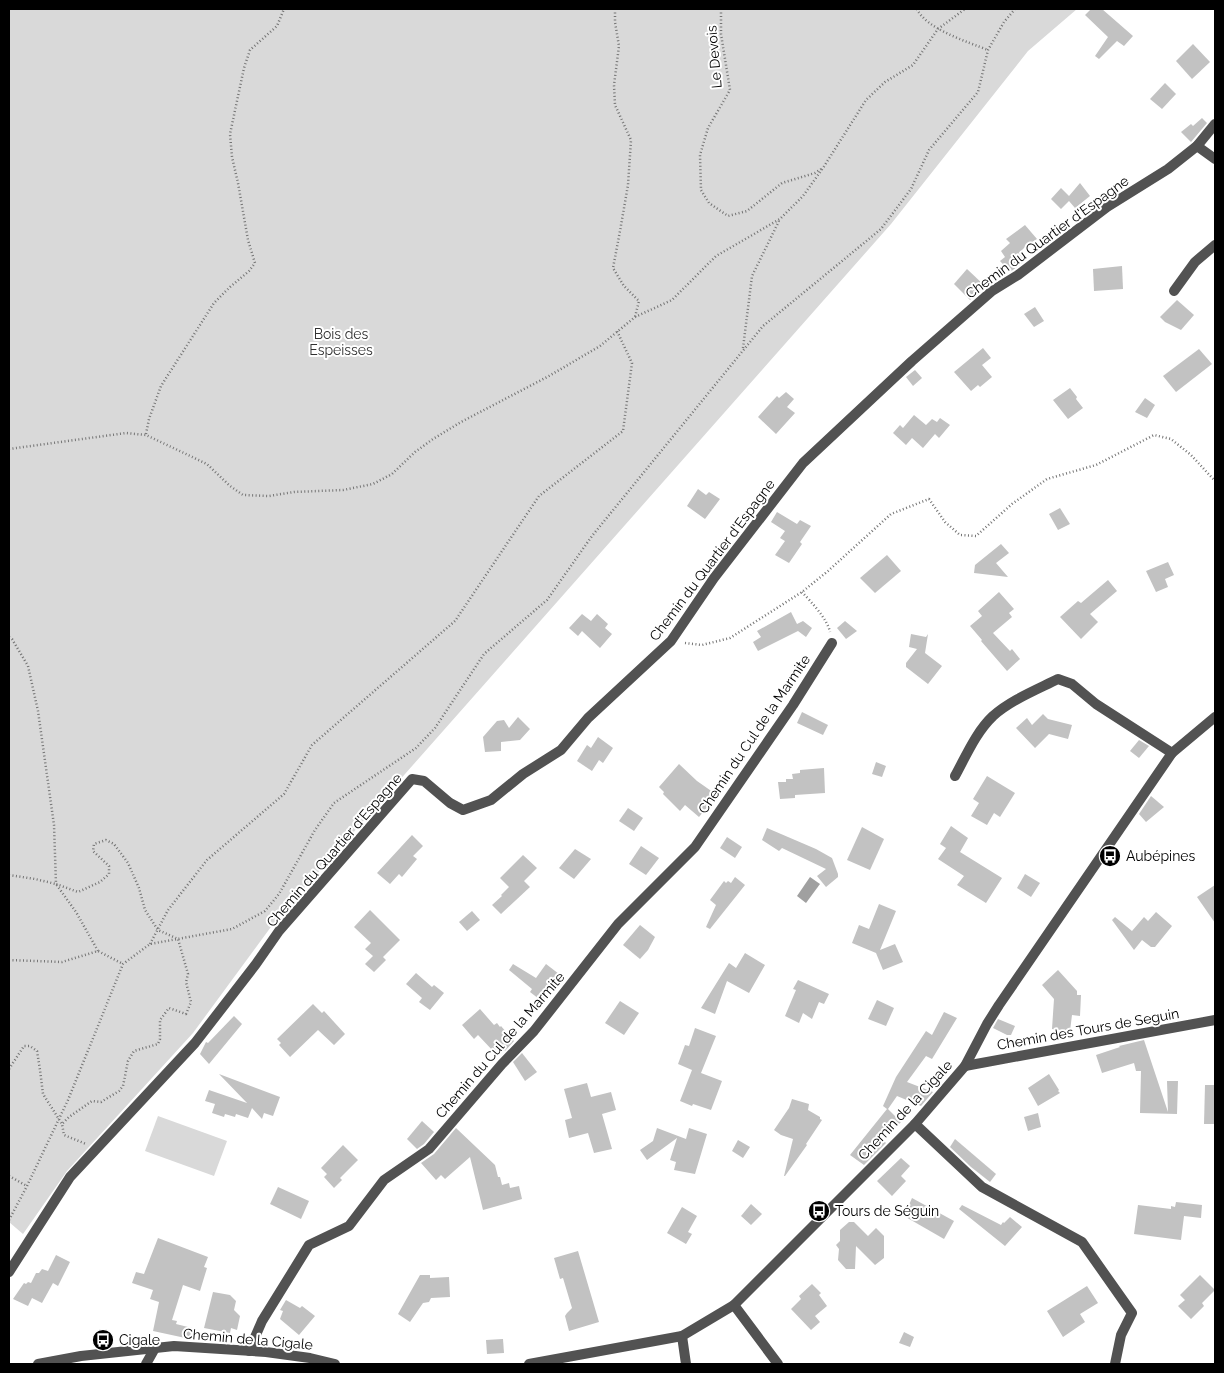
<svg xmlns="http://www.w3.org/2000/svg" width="1224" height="1373" font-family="Raleway,sans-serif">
	<rect width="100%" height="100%" fill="#fff"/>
	<g fill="#d9d9d9">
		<path d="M9,9h1068l-49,42 -137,173 -615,696 -83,113 -126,138 -44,63 -14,-12z"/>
		<path d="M158,1116l69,25 -13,35 -69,-25z"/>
	</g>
	<path fill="#a0a0a0" d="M810,877l10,7 -14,19 -9,-7z"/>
	<g fill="#c2c2c2">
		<path d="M1091,9h11l31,27 -9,10 -7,-5 -18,18 -4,-3 13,-19 -23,-22z"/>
		<path d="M1193,44l17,18 -18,17 -16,-18z"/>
		<path d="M1165,83l11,11 -14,15 -12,-10z"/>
		<path d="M1202,118l5,5 -16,19 -10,-10 10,-8 2,2z"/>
		<path d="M1080,183l10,13 -15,12 -6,-7 -8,8 -10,-10 10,-11 8,8z"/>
		<path d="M1025,225l12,14 -10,6 -8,8 6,8 -15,11 -10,-11 5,-4 -4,-6 9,-8 -4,-4z"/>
		<path d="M1122,266l1,23 -29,2 -1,-22z"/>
		<path d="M967,269l18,17 -15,14 -16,-16z"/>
		<path d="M1177,300l17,15 -13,15 -16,-8 -5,-5z"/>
		<path d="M1035,307l9,14 -10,6 -10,-13z"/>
		<path d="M983,348l8,10 -9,7 10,12 -12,10 -2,-2 -7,6 -17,-19z"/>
		<path d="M1199,349l13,15 -36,28 -13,-16z"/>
		<path d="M915,370l7,8 -9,8 -7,-9z"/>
		<path d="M1070,388l7,9 -1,2 7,9 -15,11 -15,-19z"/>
		<path d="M786,392l8,7 -7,8 8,6 -19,21 -18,-17 19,-21 2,2z"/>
		<path d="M1145,398l10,7 -8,13 -12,-6z"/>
		<path d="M914,415l12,10 6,-6 5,3 3,-4 10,7 -11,13 -4,-4 -12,14 -11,-10 -6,7 -13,-12 7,-8 3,3z"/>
		<path d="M698,489l8,6 3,-3 11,7 -15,20 -18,-13z"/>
		<path d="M1060,508l10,16 -12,6 -9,-16z"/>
		<path d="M777,512l20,12 3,-4 11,6 -11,16 2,2 -13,19 -14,-8 10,-14 -5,-3 5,-7 -14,-9z"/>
		<path d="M1001,544l8,9 -13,10 12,14 -34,-4 1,-8z"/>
		<path d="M887,555l14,16 -26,22 -15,-15z"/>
		<path d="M1168,562l6,13 -9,4 3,8 -12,5 -10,-21z"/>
		<path d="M1108,580l9,11 -27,23 8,8 -17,17 -21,-22 18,-16 3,2z"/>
		<path d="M999,592l15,17 -5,4 3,4 -19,16 17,18 2,-2 8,10 -13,12 -26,-30 1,-1 -12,-14 12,-10 -4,-5z"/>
		<path d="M791,612l6,12 6,-3 9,7 -6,9 -8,-6 -40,20 -5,-9 8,-5 -4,-6z"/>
		<path d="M582,614l9,7 6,-7 11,10 -3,4 7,6 -12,14 -18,-17 -4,5 -9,-8z"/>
		<path d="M845,621l12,10 -11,8 -9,-11z"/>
		<path d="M911,634l15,3 2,-3 -3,19 17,13 -14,18 -22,-17v-4l11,-14 -8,-2z"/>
		<path d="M802,712l26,13 -5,10 -26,-12z"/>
		<path d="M1043,714l5,5 24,6 -4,14 -19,-5 -14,14 -19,-20 11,-10 5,7z"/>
		<path d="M518,717l12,12 -10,11 -19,2v9l-16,1 -2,-15 14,-16 7,-1 5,8z"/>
		<path d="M598,737l15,11 -10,15 -4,-3 -7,11 -15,-10 10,-16 4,3z"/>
		<path d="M1139,740l10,6 -10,12 -9,-7z"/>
		<path d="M876,762l10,4 -4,11 -10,-3z"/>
		<path d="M679,764l18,17 20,14 -18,22 -14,-12 -5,6 -17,-17 1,-2 -5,-5z"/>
		<path d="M824,768l1,25 -30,2v3l-15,1 -2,-17h8v-3h7l-1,-5 8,-1v-3z"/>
		<path d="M987,776l28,17 -15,24 -6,-4 -7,12 -16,-9 8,-13 -6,-4z"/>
		<path d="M1151,796l13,11 -18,15 -7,-8z"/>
		<path d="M628,808l15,10 -9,13 -15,-10z"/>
		<path d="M951,826l17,12 -8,14 42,26 -16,25 -29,-18 7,-9 -26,-17 8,-11 -6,-4z"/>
		<path d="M862,827l22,12 -14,31 -23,-10z"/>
		<path d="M767,828l49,21 16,9 6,16v3l-12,10 -9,-11 9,-7 -44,-21 -3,3 -17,-11z"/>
		<path d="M412,835l11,11 -10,10 4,3 -15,18 -3,-3 -9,10 -13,-11z"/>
		<path d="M727,837l15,10 -7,11 -15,-10z"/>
		<path d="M641,846l18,12 -13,17 -17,-11z"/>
		<path d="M575,849l16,10 -17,20 -15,-11z"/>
		<path d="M523,855l14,13 -13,13 6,6 -29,27 -9,-9 10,-9 -1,-1 8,-8 -9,-9z"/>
		<path d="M1025,874l15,9 -9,14 -14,-9z"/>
		<path d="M735,877l10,8 -35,44 -4,-2 10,-22 -6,-5 14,-19 2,2 2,-2 3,2z"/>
		<path d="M1215,885v38l-18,-26z"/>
		<path d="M879,904l17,7 -16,39 15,-6 8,18 -20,8 -7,-17 -24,-10 7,-18 10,4z"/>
		<path d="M370,910l30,30 -17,17 3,3 -12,12 -9,-8 8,-8 -8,-7 6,-6 -17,-16z"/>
		<path d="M472,911l8,9 -13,11 -8,-9z"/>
		<path d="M1156,912l16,14 -17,21h-4l-9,-7 -8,10 -22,-30 3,-3 17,14 12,-14 4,4z"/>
		<path d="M640,925l15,12 -7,13 -8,9 -17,-14z"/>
		<path d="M745,953l20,12 -16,28 -22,-12 -12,33 -14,-6 28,-45 7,5z"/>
		<path d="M513,964l23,14 10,-14 13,10 -7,10 4,3 -13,15 -13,-10 2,-3 -23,-19z"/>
		<path d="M1058,970l19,21v4h4l-1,21 -8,-1 -2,16 -18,-2 2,-30 -12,-14z"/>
		<path d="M416,973l16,14 2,-2 10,8 -14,17 -11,-8 3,-4 -16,-14z"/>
		<path d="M798,980l31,14 -5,10 -5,-2 -7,17 -9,-6 -4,10 -14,-7 11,-26 -3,-1z"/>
		<path d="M877,1000l17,8 -8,18 -18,-7z"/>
		<path d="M620,1001l19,12 -15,22 -19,-12z"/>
		<path d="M313,1004l9,9 2,-2 21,23 -11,11 -16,-15 -28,27 -11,-12 2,-2 -4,-4z"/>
		<path d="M480,1009l14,16 3,-2 3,4 1,-1 13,15 -9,10 -1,-2 -2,2 -3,-3 -5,4 -16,-17 -4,4 -12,-14z"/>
		<path d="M944,1012l13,6 -25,41 -6,-3 -19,26 26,10 -12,14 -24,-10 -9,13 13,13 -18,18 3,3 -22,22 -14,-10 37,-46 -4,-3 13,-29 30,-46 6,4z"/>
		<path d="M234,1016l8,8 -33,40 -9,-10 6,-12 2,1z"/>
		<path d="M998,1019l17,7 -4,9h-4l-14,-7z"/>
		<path d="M695,1028l21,8 -15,37 21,8 -11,29 -18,-6 -1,2 -12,-5 12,-31 -14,-6 7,-19 4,1z"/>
		<path d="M1144,1040l24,72 -1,-31h11l-1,33 -37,-1 1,-42h-5l-2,-8 -32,10 -6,-18 24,-8 -1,-1z"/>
		<path d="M522,1053l15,19 -12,9 -12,-19z"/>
		<path d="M219,1074l61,23 -7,19 -9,-3 -2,6 -10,-11 -4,10 -12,-4 -1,3 -10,-3 -1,3 -12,-4 3,-9 -10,-3 4,-11 38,13z"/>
		<path d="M1049,1074l10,16 -1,1 2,2 -22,13 -10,-18z"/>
		<path d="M587,1083l4,14 20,-5 5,18 -14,4 10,35 -18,4 -6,-20 -19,5 -4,-18 7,-2 -8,-29z"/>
		<path d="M1205,1085h10v39h-11z"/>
		<path d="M792,1099l17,5 -1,6 12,7v2l2,1 -16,24 1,1 -22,31h-1l9,-37 -12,-4 -7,-5 15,-22z"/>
		<path d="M1038,1113l3,14 -13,4 -4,-14z"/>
		<path d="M422,1121l12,11 -10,12 -7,5 -10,-10z"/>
		<path d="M456,1128l39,37 3,12h2l2,8 7,-2 1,5 9,-2 3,13 -39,11 -13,-53 -25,22 -4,-4 -5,5 -15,-17 13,-9z"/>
		<path d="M657,1128l29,11 3,-11 18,6 -12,40 -21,-4 2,-8 -6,-2 7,-22 -30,22 -7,-10 13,-9z"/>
		<path d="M955,1139l41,35 -6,8 -19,-15 -21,-20z"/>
		<path d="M738,1140l12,7 -7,11 -11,-7z"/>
		<path d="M343,1145l15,15 -18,18 2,2 -8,8 -10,-11 3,-3 -6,-6z"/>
		<path d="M901,1158l9,8 -9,10 5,5 -14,15 -15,-15z"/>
		<path d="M278,1187l31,14 -8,18 -31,-15z"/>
		<path d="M912,1198l42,23 -10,18 -40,-23z"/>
		<path d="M1176,1202l26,3 -1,13 -17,-2 -3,24 -47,-6 4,-29 33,4v-3l4,1z"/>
		<path d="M751,1204l11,10 -11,11 -10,-9z"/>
		<path d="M962,1205l39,20 2,-3 1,1 6,-6 12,10 -17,19 -46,-37z"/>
		<path d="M682,1207l15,9 -9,16 4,2 -6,10 -19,-11z"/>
		<path d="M849,1222h5l14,14 8,-8 8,8v22l-9,7 -19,-19 -1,23h-9l-8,-9 1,-11 -3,-4 4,-4v-11z"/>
		<path d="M158,1238l50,19 -4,10 3,1 -7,23 -17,-6 -11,35 5,1 -1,3 16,4 -2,11 -37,-8 6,-29 -9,-3 3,-9 -21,-7 4,-11 8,2z"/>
		<path d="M578,1251l21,71 -30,9 -4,-15 2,-3 5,-5 -9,-30 -3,1 -6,-21z"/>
		<path d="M56,1255l14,7 -12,24 -5,-3 -11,20 -10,-5 -4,8 -15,-7 11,-16 2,1 2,-2 3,1 5,-10h3l3,-4 6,2z"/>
		<path d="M420,1275h10v3l19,-1 1,20 -19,1 -2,4 -6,1 -13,19 -12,-8z"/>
		<path d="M1200,1275l15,15 -13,13 2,3 -13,13 -13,-13 7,-6 -5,-5z"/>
		<path d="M812,1284l9,9 -2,2 8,11 -12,10 5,6 -9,8 -20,-21 10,-10 -2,-3z"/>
		<path d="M1087,1286l11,17 -18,11 5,8 -22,15 -16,-26z"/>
		<path d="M213,1292l17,3 6,6 -2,9 6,6 -3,14 -6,-2 -1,5 -26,-5z"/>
		<path d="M286,1300l14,8 2,-2 13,10 -16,19 -19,-16 3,-8 -3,-1z"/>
		<path d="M904,1332l10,5 -4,10 -11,-4z"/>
		<path d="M503,1339l1,14 -17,1 -1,-14z"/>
	</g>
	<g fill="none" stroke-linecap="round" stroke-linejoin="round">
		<g stroke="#747474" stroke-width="2.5" stroke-dasharray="1 2.5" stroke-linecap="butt">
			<path d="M615,9v13l4,24 -5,39 1,20 16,35 -3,45 -8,46 -7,37 11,18 15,15 -4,16"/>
			<path d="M721,9v25l9,56 -22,38 -8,27 1,35 8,13 19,13 19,-5 35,-28 33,-10 6,-4"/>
			<path d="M917,9c9,20 51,33 71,41"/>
			<path d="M743,348l9,-72 27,-55"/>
			<path d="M146,434l3,-15 12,-33 53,-83 16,-16 19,-16 6,-8 -7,-23 -10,-57 -6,-26 -2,-23 14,-66 6,-18 27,-24 7,-17"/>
			<path d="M9,449l117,-16 20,2 61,29 23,22 13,9 26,1 25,-4 49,-2 30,-6 19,-10 23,-22 18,-13 28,-17 88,-46 51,-30 35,-29 37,-17 44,-44 64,-37 23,-23 20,-28 43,-68 19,-18 28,-17 25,-36 27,-20"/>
			<path d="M802,592c9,10 25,26 28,40"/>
			<path d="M9,637l3,2 16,27 10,45 16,114 2,59 22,8 22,-10 9,-8v-8l-16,-15 1,-7 12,-4 8,4 14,19 11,25 6,22 13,20 20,9 10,35 -2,8 5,20 -5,12 -17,-6 -9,12v19l-2,5 -24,7 -6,10 -5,25 -4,5 -18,11 -9,-1 -23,16 -7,7 2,11 22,9"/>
			<path d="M685,643l17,2 28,-7 72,-46 26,-21 63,-57 38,-15 16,23 15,13 16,1 36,-32 35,-25 49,-14 58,-30 17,4 20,16 24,26"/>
			<path d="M9,875l26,4 21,5 20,28 22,39"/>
			<path d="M150,944l18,-34 39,-50 77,-66 28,-49 143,-124 84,-125 84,-65 9,-68 -15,-32"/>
			<path d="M9,960l53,2 36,-11 25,13"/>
			<path d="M9,1069l15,-23h6l7,5 3,19 3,24 19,30"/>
			<path d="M9,1176l18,10"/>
			<path d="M9,1220l18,-34 41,-86 55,-136 27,-20 82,-15 33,-18 14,-17 36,-64 19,-27 82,-55 19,-20 49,-74 63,-54 45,-64 171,-210 118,-97 30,-40 18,-39 49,-58 10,-42 16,-28 11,-13"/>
		</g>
		<g stroke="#525252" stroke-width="10">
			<path d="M1197,146l18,13"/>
			<path d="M1174,291l21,-29 20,-17"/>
			<path d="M955,776c11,-20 21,-44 38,-60 18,-16 43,-26 65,-37l14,5 24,20 76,49"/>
			<path d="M965,1066l250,-46"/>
			<path d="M915,1124l67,63 100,55 50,71 -11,22 -6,29"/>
			<path d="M9,1272l61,-95 125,-134 61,-79 23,-33 133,-152 12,2 26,22 13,7 28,-10 32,-26 38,-24 27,-32 83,-77 43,-63 89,-115 109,-102 80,-70 26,-16 89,-68 61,-38 29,-23 18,-22"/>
			<path d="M734,1305l44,59"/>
			<path d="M682,1336l4,28"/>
			<path d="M249,1351l13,-30 47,-76 40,-19 35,-46 45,-31 73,-85 32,-33 84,-107 77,-77 98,-142 39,-62"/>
			<path d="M38,1364l43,-8 93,-10 92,6 44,6 25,6"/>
			<path d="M146,1364l9,-16"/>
			<path d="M529,1364l153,-28 52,-31 181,-181 50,-58 22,-42 12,-19 173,-252 43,-36"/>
		</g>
	</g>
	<defs>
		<g id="bus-disc" transform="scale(1.125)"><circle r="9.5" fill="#000" stroke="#fff"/><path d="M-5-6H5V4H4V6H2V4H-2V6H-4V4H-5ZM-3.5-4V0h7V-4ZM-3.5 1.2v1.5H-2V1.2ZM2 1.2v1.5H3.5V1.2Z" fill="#fff"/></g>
	</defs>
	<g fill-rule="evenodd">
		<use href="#bus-disc" x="1110" y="856"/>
		<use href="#bus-disc" x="819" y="1211"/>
		<use href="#bus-disc" x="103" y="1340"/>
	</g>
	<g text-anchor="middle" stroke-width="4" stroke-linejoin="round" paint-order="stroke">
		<g font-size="14" fill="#000" stroke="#fff">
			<text transform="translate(714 57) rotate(-95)" y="5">Le Devois</text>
			<text transform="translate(1047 237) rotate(-36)" y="5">Chemin du Quartier d'Espagne</text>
			<text transform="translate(712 560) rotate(-53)" y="5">Chemin du Quartier d'Espagne</text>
			<text transform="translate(754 734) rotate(-56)" y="5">Chemin du Cul de la Marmite</text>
			<text transform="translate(334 850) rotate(-49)" y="5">Chemin du Quartier d'Espagne</text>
			<text transform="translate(1088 1029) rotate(-10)" y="5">Chemin des Tours de Seguin</text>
			<text transform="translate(500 1045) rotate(-49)" y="5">Chemin du Cul de la Marmite</text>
			<text transform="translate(905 1110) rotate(-47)" y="5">Chemin de la Cigale</text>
			<text transform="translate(248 1339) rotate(5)" y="5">Chemin de la Cigale</text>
		</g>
		<g font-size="14" fill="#303030" stroke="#fff">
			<text x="341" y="339">Bois des<tspan x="341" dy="16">Espeisses</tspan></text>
		</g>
		<g font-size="14" fill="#000" stroke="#fff" text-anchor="start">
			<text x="1126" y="861">Aubépines</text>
			<text x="835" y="1216">Tours de Séguin</text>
			<text x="119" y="1345">Cigale</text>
		</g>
	</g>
	<rect width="1224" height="1373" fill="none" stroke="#000000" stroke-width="20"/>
</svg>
